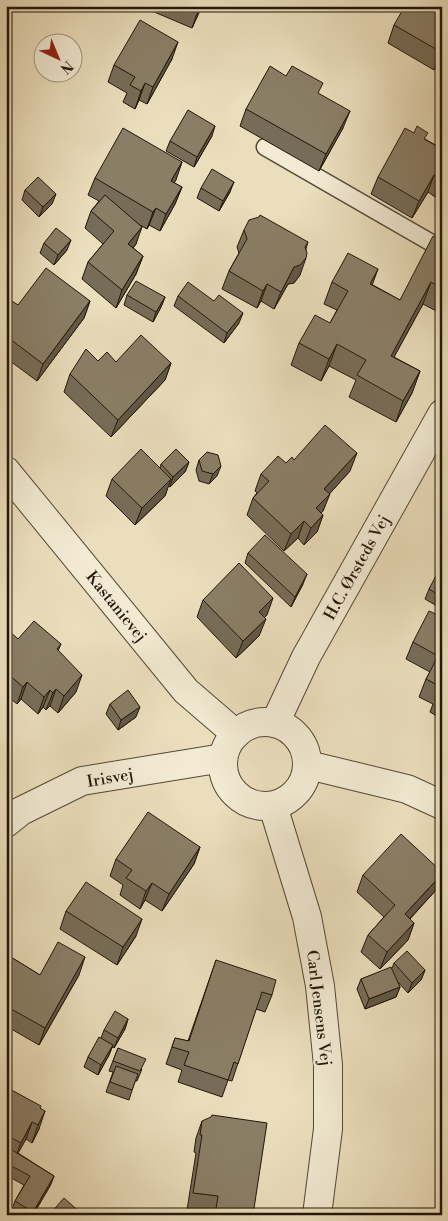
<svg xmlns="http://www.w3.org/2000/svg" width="448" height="1221" font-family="'Libre Bodoni',serif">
	<rect width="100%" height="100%" fill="#ebdebc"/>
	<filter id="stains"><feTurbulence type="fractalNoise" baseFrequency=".004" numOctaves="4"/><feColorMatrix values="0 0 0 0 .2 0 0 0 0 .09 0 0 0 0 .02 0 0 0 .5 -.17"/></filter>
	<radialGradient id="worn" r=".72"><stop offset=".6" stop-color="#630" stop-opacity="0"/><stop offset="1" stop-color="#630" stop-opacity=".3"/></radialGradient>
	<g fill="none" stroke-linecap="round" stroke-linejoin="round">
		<g stroke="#544936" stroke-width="19">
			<path id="service" d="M265,147l177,102"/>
		</g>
		<g stroke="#544936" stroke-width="30">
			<g id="minor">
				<path d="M6,471l180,220 50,43"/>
				<circle cx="265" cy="764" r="42"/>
				<path d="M275,723l31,-66 136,-243"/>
				<path d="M308,765l99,24 35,16"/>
				<path d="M6,823l15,-12 61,-30 141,-23"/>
			</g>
		</g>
		<g stroke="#544936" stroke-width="30">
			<path id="tertiary" d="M273,806l34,111 13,69 8,79v64l-11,86"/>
		</g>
		<use href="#service" stroke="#f2ead3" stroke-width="16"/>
		<use href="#minor" stroke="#f2ead3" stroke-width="28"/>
		<use href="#tertiary" stroke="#f2ead3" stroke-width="28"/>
	</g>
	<g fill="#776c58" stroke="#211709">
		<path d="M140,6h62l-10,22z"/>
		<path d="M442,6v51l-8,13 -46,-27 6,-18z"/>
		<path d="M172,59l-25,45 -8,-4 -4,9 -12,-7 4,-9 -19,-11 6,-17z"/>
		<path d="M319,94l24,34 -24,43 -79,-45 6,-17z"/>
		<path d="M212,136l-18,31 -28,-16 4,-10z"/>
		<path d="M425,139l14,8 3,-8v45l-7,13 -7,-5 -16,26 -41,-24 7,-17z"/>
		<path d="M182,162l-8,21 8,4 -7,17 -15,27 -11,-6 -2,4 -7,-4 -4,19 -3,4 10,8 -7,18 -20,34 -34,-29 6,-17 15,-18 -18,-16 6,-17 8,-10 -11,-6 7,-17z"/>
		<path d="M201,188l29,4 -11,19 -22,-13z"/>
		<path d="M25,190l27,14 -13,13 -17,-17z"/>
		<path d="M244,230l64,12 -2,7 -6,26 -6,8 -6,1 -14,25 -13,-8 -4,7 -35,-19 7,-18 10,-18 -2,-6z"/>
		<path d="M442,241v73l-19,-10 -29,53 26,14 -8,22 -16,29 -47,-25 7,-17 -27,-14 -8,15 -30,-16 8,-22 31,-20 7,-13 -13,-6 8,-22 41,3 27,15z"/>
		<path d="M44,243l23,7 -13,15 -14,-12z"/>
		<path d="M127,295l38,2 -4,10 -8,15 -29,-17z"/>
		<path d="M178,296l61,27 -15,20 -50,-37z"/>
		<path d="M90,301l-6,17 -47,63 -31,-23v-50z"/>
		<path d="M98,361l73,2 -6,17 -54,57 -47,-45 6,-18z"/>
		<path d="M199,460l18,16 -8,8 -10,-3 -3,-11z"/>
		<path d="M294,460l56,11 -21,23 -6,17 -2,2 2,2 -6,17 -13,13 -6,-7 -14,13 -37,-36 6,-17 4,-5 -2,-2 6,-17z"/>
		<path d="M189,462l-4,10 -15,15 -2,-1 -3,10 -30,29 -29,-29 6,-17 48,-11 1,-4z"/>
		<path d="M248,553l55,31 -12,23 -46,-44z"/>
		<path d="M442,569v40l-17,-10 4,-10z"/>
		<path d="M203,600l64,15 -3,2 -5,19 -23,22 -39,-41z"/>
		<path d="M442,617v102l-12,-7 3,-8 -14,-7 7,-18 4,-7 -24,-13 7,-17z"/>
		<path d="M6,632l12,7 43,5 -3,7 18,41 -18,21 -8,-7 -4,4 -3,-3 -5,7 -17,-15 -4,5 -11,-9z"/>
		<path d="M110,704l26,13 -18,13 -12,-16z"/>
		<path d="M200,847l-6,17 -32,47 -17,-11 -5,9 -20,-14 3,-10 -13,-9 6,-17z"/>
		<path d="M363,875l73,15 -26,29 4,4 -6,17 -28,29 -19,-17 7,-17 16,-18 -27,-25z"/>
		<path d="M66,911l70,25 -19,29 -57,-36z"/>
		<path d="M6,954l34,21h39l-40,70 -33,-19z"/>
		<path d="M216,960l56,35 -7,17 -9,-3 -24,72 -4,-1 -6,17 -44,-15 4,-12 -16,-6 9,-26 13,3z"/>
		<path d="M394,963l31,7 -4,10 -13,13 -11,-12 3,6 -4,10 -31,12 -8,-20 4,-10 31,-11z"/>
		<path d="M128,1019l-3,10 -11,19 -2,-1 -3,8 -11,20 -14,-8 4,-10 13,-19 3,-8z"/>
		<path d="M118,1048l24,21 -5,12h-2l-6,19 -23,-8 7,-20 -4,-1z"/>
		<path d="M6,1087l35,22 -2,20 -7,14 -6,-4 -8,14 36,23 -4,10 -17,29h-15l-7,-4 4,-10 9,-16 -18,-10v-17l2,-2 -2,-1z"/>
		<path d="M202,1121l51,94h-42v-1l-24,-4 9,-57 -2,-1 2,-14z"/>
	</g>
	<g fill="#615847" stroke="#211709">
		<path d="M200,6h2l-10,22 6,-17z"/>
		<path d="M178,42l-6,17 -25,45 6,-17z"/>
		<path d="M442,50v7l-8,13 7,-18z"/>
		<path d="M145,83l-6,17 -4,9 6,-18z"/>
		<path d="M350,111l-7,17 -24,43 7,-17z"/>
		<path d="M215,126l-3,10 -18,31 3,-10z"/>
		<path d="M182,162l-6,18 -11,18 6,-17z"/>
		<path d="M434,175l-6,17 -16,26 7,-17z"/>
		<path d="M442,179v5l-7,13z"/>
		<path d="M234,182l-4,10 -11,19 4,-10z"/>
		<path d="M182,187l-7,17 -15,27 6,-17z"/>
		<path d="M56,194l-4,10 -13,13 4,-10z"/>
		<path d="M156,208l-7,17 -2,4 6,-17z"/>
		<path d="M10,216l-4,9v-7z"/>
		<path d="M142,227l-6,17 -14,17 6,-17z"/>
		<path d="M71,240l-4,10 -13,15 4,-10z"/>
		<path d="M143,256l-7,18 -20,34 6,-18z"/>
		<path d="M306,258l-6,17 -6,8 -6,1 -14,25 7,-17 13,-25z"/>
		<path d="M378,269l-8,22v-7z"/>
		<path d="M431,282l-8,22 -40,73 8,-21z"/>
		<path d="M267,284l-6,17 -4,7 6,-17z"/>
		<path d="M165,297l-4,10 -8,15 3,-10z"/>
		<path d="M90,301l-6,17 -47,63 6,-17z"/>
		<path d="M243,313l-4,10 -15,20 3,-10z"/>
		<path d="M337,344l-8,22 -8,15 8,-22z"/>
		<path d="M171,363l-6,17 -54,57 7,-17z"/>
		<path d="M420,371l-8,22 -16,29 7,-21z"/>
		<path d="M357,453l-7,18 -25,28 5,-5 -7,17 -13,14 6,-17 8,-19z"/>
		<path d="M189,462l-4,10 -15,15 3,-10z"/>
		<path d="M221,466l-4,10 -8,8 4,-10z"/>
		<path d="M171,479l-6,17 -30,29 7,-17z"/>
		<path d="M323,515l-6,17 -13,13 7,-17z"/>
		<path d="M304,521l-6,17 -14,13 7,-17z"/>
		<path d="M307,574l-4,10 -12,23 4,-10z"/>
		<path d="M273,598l-6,17 -14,14 6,-17z"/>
		<path d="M266,619l-7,17 -23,22 7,-17z"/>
		<path d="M82,675l-6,17 -18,21 6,-17z"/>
		<path d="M27,682l-6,17 -4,5 6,-17z"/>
		<path d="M56,689l-6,17 -4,4 7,-17z"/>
		<path d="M50,690l-7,17 -5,7 6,-17z"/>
		<path d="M140,707l-4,10 -18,13 3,-10z"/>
		<path d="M200,847l-6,17 -32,47 7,-17z"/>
		<path d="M442,874l-6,16 -38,41 7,-17z"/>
		<path d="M152,883l-7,17 -5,9 6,-18z"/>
		<path d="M142,919l-6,17 -19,29 6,-18z"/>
		<path d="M414,923l-6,17 -28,29 7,-17z"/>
		<path d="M85,957l-6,18 -40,70 6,-17z"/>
		<path d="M425,970l-4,10 -13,13 4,-10z"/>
		<path d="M400,987l-4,10 -31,12 4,-10z"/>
		<path d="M128,1019l-3,10 -11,19 4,-10z"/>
		<path d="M113,1045l-4,10 -11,20 3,-10z"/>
		<path d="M45,1111l-6,18 -7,14 6,-18z"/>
		<path d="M32,1122l-6,17 -12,21 7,-17z"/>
		<path d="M54,1176l-4,10 -17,29h-1z"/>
	</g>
	<g fill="#8a7e66" stroke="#211709">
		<path d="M186,6h14l-2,5z"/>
		<path d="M405,6h37v44l-1,2 -47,-27z"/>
		<path d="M140,20l38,22 -25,45 -8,-4 -4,8 -11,-6 5,-8 -21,-12z"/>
		<path d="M270,66l16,10 6,-10 31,17 -5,10 32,18 -24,43 -80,-45z"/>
		<path d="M188,110l27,16 -18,31 -27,-16z"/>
		<path d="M417,126l11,7 -4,6 18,10v30l-1,1 -7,-5 -15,26 -41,-24 27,-49 9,5z"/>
		<path d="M123,128l59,34 -11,19 11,6 -16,27 -10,-6 -3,4 -58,-34z"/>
		<path d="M212,169l22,13 -11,19 -22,-13z"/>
		<path d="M38,177l18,17 -13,13 -18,-17z"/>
		<path d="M105,195l37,32 -14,17 15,12 -21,34 -34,-28 26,-31 -23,-20z"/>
		<path d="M6,211l4,5 -4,2z"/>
		<path d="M260,215l48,27 -3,5 2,6 -1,5 -6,7 -6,2 -13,25 -14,-8 -4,7 -34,-20 18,-32 -3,-9 5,-10 10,-3z"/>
		<path d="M56,228l15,12 -13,15 -14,-12z"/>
		<path d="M433,236l9,5v47l-11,-6 -40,74 29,15 -17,30 -46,-26 9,-15 -29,-16 -8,15 -30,-16 16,-28 15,8 18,-32 -16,-9 16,-29 30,16 -8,15 30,16z"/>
		<path d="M46,268l44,33 -47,63 -37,-28v-28l6,-7 6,4z"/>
		<path d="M136,281l29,16 -9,15 -29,-17z"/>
		<path d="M188,282l26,19 5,-6 24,18 -16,20 -49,-37z"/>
		<path d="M141,335l30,28 -53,57 -48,-46 16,-25 12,12 9,-9 9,10z"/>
		<path d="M325,425l32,28 -33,36 6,5 -14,14 7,7 -12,13 -7,-7 -13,13 -38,-36 16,-17 -8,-7 17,-18 8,7 6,-6 2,3z"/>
		<path d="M141,449l30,30 -29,29 -30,-29z"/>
		<path d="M176,449l13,13 -16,15 -12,-13z"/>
		<path d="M207,452l11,3 3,11 -8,8 -11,-3 -3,-11z"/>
		<path d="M265,535l42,39 -12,23 -47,-44z"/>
		<path d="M239,563l34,35 -14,14 7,7 -23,22 -40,-41z"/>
		<path d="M440,568l2,1v28l-13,-8z"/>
		<path d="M429,611l13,6v81l-6,-3 5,-8 -15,-8 12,-23 -25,-14z"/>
		<path d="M34,621l27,23 -4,5 25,26 -18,21 -8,-7 -3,4 -3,-3 -6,7 -17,-15 -4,5 -17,-15v-40l2,-2 10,9z"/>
		<path d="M128,690l12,17 -19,13 -11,-16z"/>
		<path d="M148,812l52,35 -31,47 -17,-11 -6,8 -20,-13 6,-8 -16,-11z"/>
		<path d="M401,834l41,38v2l-37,40 9,9 -27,29 -19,-17 27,-30 -32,-30z"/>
		<path d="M86,882l56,37 -19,28 -57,-36z"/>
		<path d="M58,942l27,15 -40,71 -39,-22v-52l34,21z"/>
		<path d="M407,951l18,19 -13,13 -18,-20z"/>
		<path d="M216,960l60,20 -4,15 -10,-3 -24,72 -4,-2 -6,18 -44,-15 5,-13 -17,-5 3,-9 14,3z"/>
		<path d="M391,967l9,20 -31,12 -8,-20z"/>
		<path d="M115,1011l13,8 -10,19 -14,-8z"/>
		<path d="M99,1037l14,8 -12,20 -13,-8z"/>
		<path d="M118,1048l28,11 -6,12 -27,-10z"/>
		<path d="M116,1066l22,8 -6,16 -22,-8z"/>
		<path d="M6,1087l35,19 -1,2 5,3 -7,14 -6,-3 -11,21 -15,-8z"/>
		<path d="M212,1115l55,8 -14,92h-38l3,-19 -25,-3 9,-58h-2l2,-14 9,-4z"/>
		<path d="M12,1150l42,26 -21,36 -18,-11 15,-25 -24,-13v-5z"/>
		<path d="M64,1198l19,17h-34z"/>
	</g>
	<g text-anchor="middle" stroke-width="4.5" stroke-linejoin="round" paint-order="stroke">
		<g font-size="16" fill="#211709" stroke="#f2ead3">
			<text transform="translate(356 567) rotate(-61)" y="6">H.C. Ørsteds Vej</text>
			<text transform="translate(117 606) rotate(51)" y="6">Kastanievej</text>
			<text transform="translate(110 777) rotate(-10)" y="6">Irisvej</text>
			<text transform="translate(320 1008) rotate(83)" y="6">Carl Jensens Vej</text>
		</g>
	</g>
	<rect width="448" height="1221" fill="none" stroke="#ebdebc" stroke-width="25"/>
	<rect x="8" y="8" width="433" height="1206" fill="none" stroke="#211709" stroke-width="2.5"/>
	<rect x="12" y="12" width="423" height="1196" fill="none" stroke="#211709"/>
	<g transform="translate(58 58) rotate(136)"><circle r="24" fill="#f2ead3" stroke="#9e9682"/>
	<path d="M0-4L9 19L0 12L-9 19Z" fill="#8f2418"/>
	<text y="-8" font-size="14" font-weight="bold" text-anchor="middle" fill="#211709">N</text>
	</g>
	<rect width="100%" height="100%" filter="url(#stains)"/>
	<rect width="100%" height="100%" fill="url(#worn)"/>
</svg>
